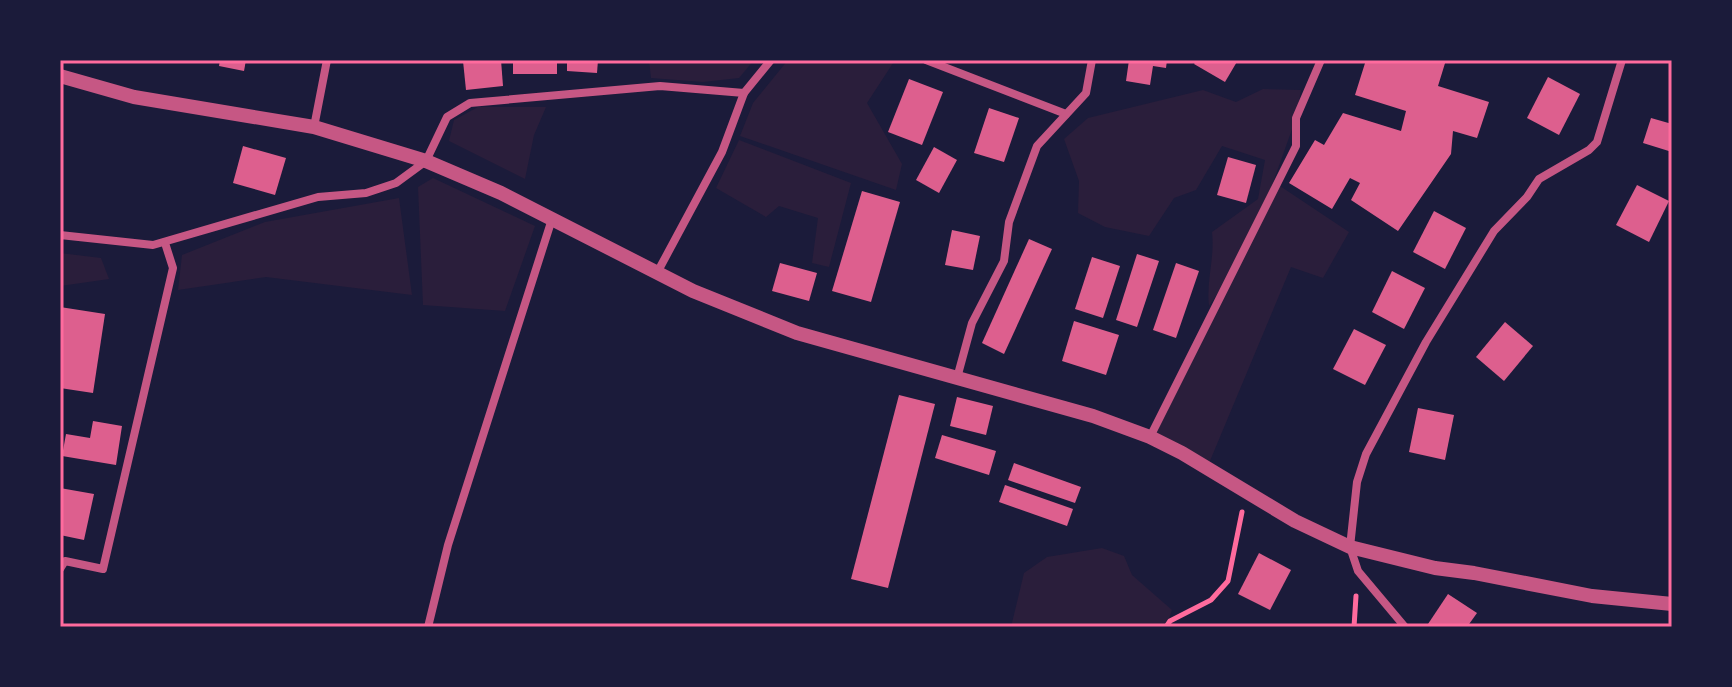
<svg xmlns="http://www.w3.org/2000/svg" width="1732" height="687" font-family="Roboto,sans-serif">
	<rect width="100%" height="100%" fill="#1b1b3a"/>
	<g fill="#2a1e3b">
		<path d="M649,60h105l-15,18 -36,4 -52,-4z"/>
		<path d="M788,60h107l-28,43 35,61 -6,26 -156,-54 13,-33z"/>
		<path d="M1263,89l38,1 -5,28 -31,87 12,-21 72,48 -26,46 -32,-11 -84,201 -57,-31 77,-157 -18,26c-3,-26 6,-47 3,-74l46,-33 7,-39 -43,-14 -26,44 -22,8 -25,38 -44,-9 -27,-14 1,-32 -15,-42 24,-21 115,-28 33,12z"/>
		<path d="M478,107h68l-12,28 -9,44 -76,-38 5,-21z"/>
		<path d="M739,140l112,43 -22,84 -17,-4 6,-45 -39,-12 -13,11 -50,-29z"/>
		<path d="M433,178l102,48 -30,85 -82,-6 -5,-118z"/>
		<path d="M399,198l13,97 -146,-18 -88,13 4,-35 83,-33z"/>
		<path d="M60,253l41,5 8,21 -49,7z"/>
		<path d="M1102,548l22,8 8,19 40,35 -6,17h-155l13,-54 23,-16z"/>
	</g>
	<g fill="#dd5f8e">
		<path d="M220,60h26l-2,11 -25,-5z"/>
		<path d="M501,60l2,26 -37,4 -3,-29z"/>
		<rect x="513" y="60" width="44" height="14"/>
		<path d="M567,60h31l-1,13 -30,-2z"/>
		<path d="M1129,60h38l-1,8 -13,-2 -3,19 -24,-4z"/>
		<path d="M1197,60h41l-13,22 -31,-18z"/>
		<path d="M1366,60h80l-8,26 51,16 -12,36 -24,-7 -2,23 -53,77 -47,-31 9,-17 -10,-5 -18,31 -43,-26 26,-43 9,5 19,-32 58,18 5,-20 -51,-16z"/>
		<path d="M1548,77l32,17 -21,41 -32,-17z"/>
		<path d="M909,79l34,13 -21,53 -34,-13z"/>
		<path d="M989,108l30,10 -15,44 -30,-9z"/>
		<path d="M1651,118l21,6v28l-29,-9z"/>
		<path d="M243,146l43,12 -11,37 -42,-12z"/>
		<path d="M934,147l23,13 -18,33 -23,-13z"/>
		<path d="M1228,157l28,8 -10,38 -29,-8z"/>
		<path d="M1637,185l32,16 -20,41 -33,-17z"/>
		<path d="M862,191l38,11 -29,100 -39,-11z"/>
		<path d="M1434,211l32,17 -21,41 -32,-17z"/>
		<path d="M952,230l28,6 -7,34 -28,-5z"/>
		<path d="M1029,239l23,10 -48,105 -22,-11z"/>
		<path d="M1137,254l22,7 -22,66 -21,-7z"/>
		<path d="M1092,257l28,9 -17,52 -28,-9z"/>
		<path d="M780,263l37,10 -8,28 -37,-10z"/>
		<path d="M1176,263l23,8 -23,67 -23,-8z"/>
		<path d="M1392,271l33,17 -21,41 -32,-17z"/>
		<path d="M60,307l45,7 -12,79 -33,-5z"/>
		<path d="M1074,321l45,14 -13,40 -44,-14z"/>
		<path d="M1505,322l28,24 -29,35 -28,-24z"/>
		<path d="M1354,329l32,16 -21,40 -32,-16z"/>
		<path d="M899,395l36,9 -47,184 -37,-9z"/>
		<path d="M957,397l36,9 -7,29 -36,-9z"/>
		<path d="M1418,408l36,7 -9,45 -36,-8z"/>
		<path d="M93,421l29,5 -6,39 -54,-9 4,-22 24,4z"/>
		<path d="M942,435l54,16 -7,24 -54,-17z"/>
		<path d="M1014,463l67,24 -6,16 -67,-23z"/>
		<path d="M1005,485l68,24 -6,17 -68,-24z"/>
		<path d="M60,488l34,6 -10,46 -24,-5z"/>
		<path d="M1259,553l32,17 -21,40 -32,-16z"/>
		<path d="M1448,594l29,19 -10,14h-41z"/>
	</g>
	<g fill="none" stroke-linecap="round" stroke-linejoin="round">
		<g stroke="#ff6b9d" stroke-width="5">
			<path d="M1166,627l4,-6 41,-21 17,-19 14,-69"/>
			<path d="M1354,627l2,-31"/>
		</g>
		<g stroke="#c65784" stroke-width="8">
			<path d="M926,60l140,54"/>
			<path d="M314,127l13,-67"/>
			<path d="M60,235l93,10 165,-48 48,-4 30,-10 30,-22 21,-44 23,-14 190,-17 84,7"/>
			<path d="M657,273l65,-121 22,-59 27,-33"/>
			<path d="M957,378l15,-55 32,-62 5,-39 28,-76 49,-53 6,-33"/>
			<path d="M1150,437l146,-291v-28l25,-58"/>
			<path d="M60,569l5,-8 38,8 70,-301 -8,-25"/>
			<path d="M428,627l20,-82 104,-326"/>
			<path d="M1405,627l-47,-56 -8,-24 7,-65 9,-28 60,-112 68,-111 33,-34 12,-18 50,-29 8,-8 25,-82"/>
		</g>
		<path stroke="#c65784" stroke-width="14" d="M60,76l74,21 180,30 112,34 75,32 192,98 104,42 296,83 57,21 32,16 113,68 55,26 85,21 39,5 118,23 80,8"/>
	</g>
	<rect width="1732" height="687" fill="none" stroke="#1b1b3a" stroke-width="124"/>
	<rect x="62" y="62" width="1608" height="563" fill="none" stroke="#ff6b9d" stroke-width="3"/>
</svg>
